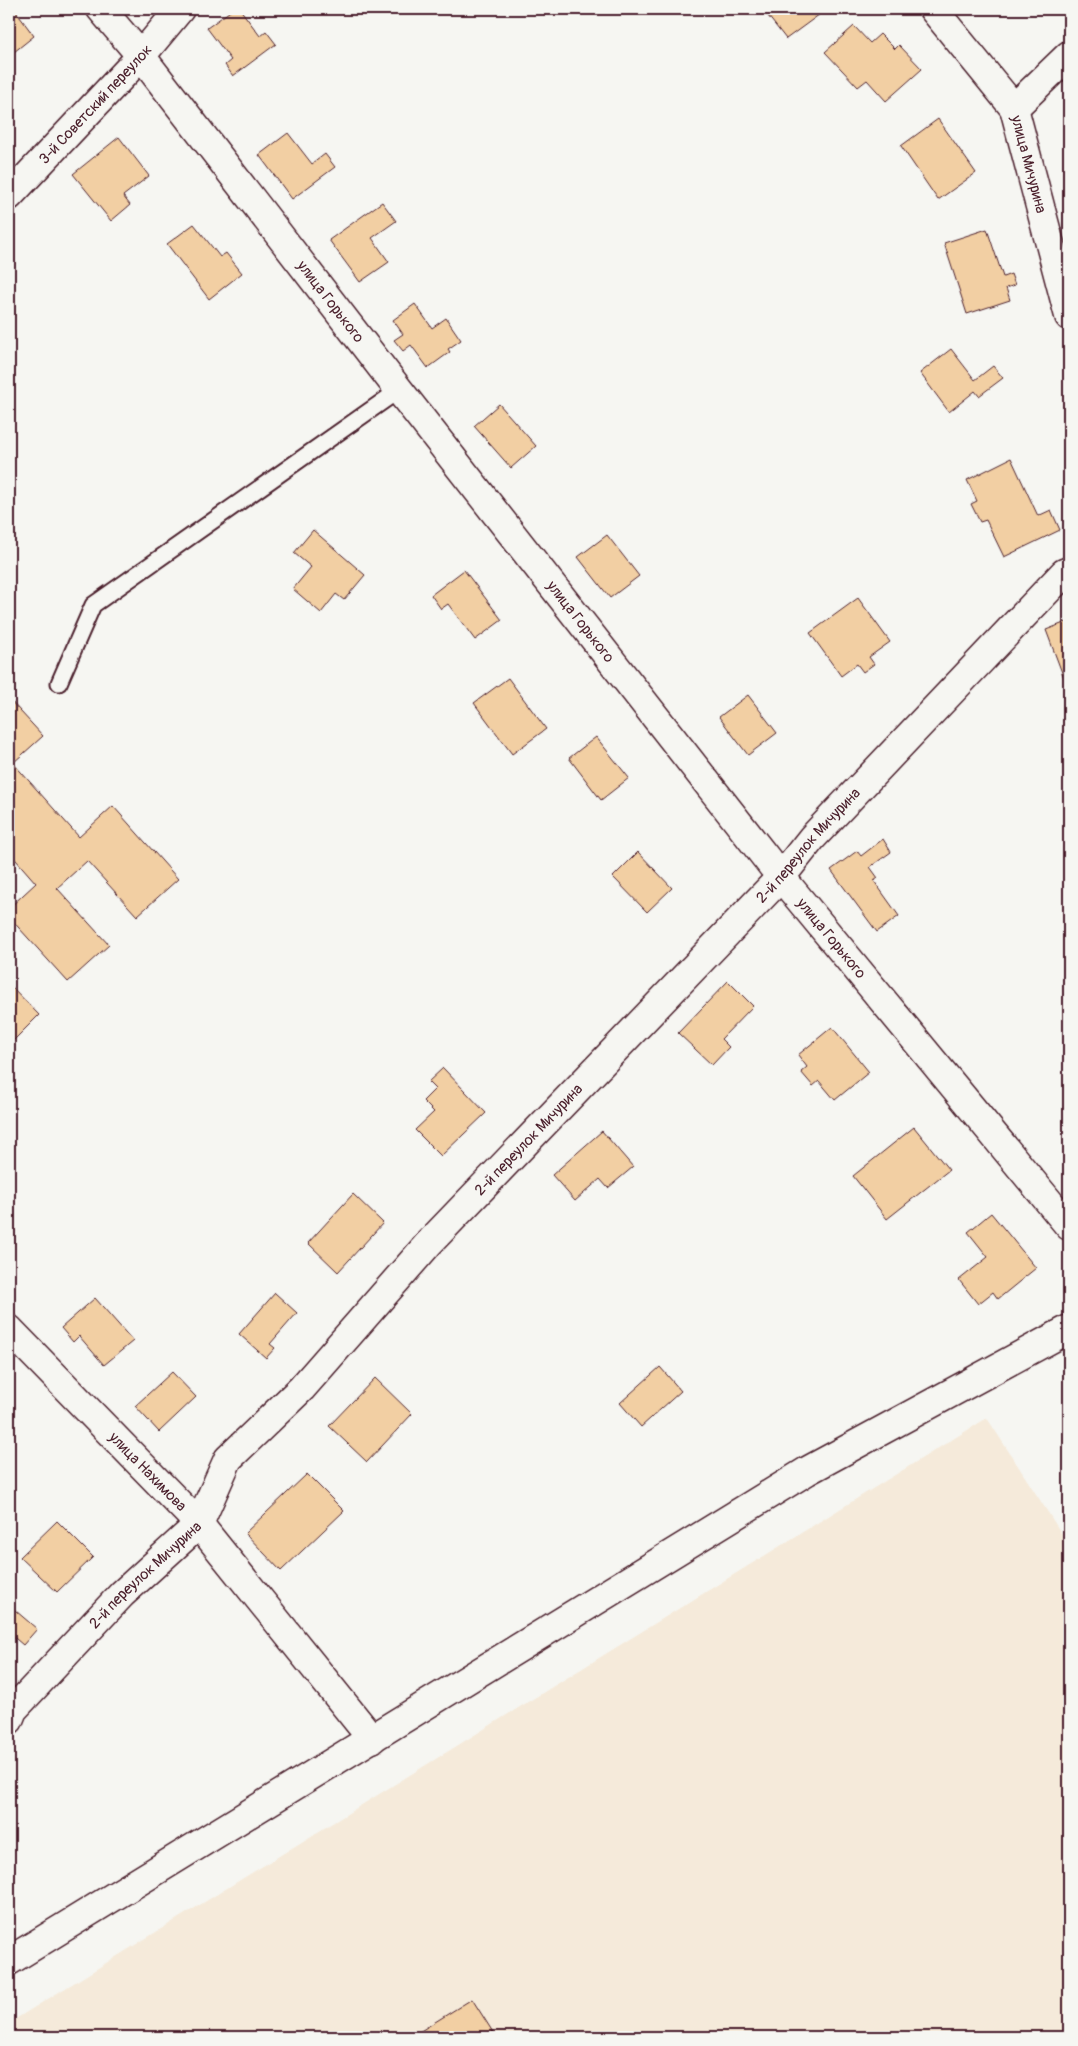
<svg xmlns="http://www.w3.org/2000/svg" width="1078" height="2046" font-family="Pangolin,sans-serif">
	<rect width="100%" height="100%" fill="#f6f6f2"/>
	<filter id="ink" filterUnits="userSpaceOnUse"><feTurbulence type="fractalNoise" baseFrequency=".02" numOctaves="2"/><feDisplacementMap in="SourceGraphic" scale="10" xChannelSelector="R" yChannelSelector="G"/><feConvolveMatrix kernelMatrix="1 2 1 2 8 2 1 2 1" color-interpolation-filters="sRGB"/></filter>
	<g filter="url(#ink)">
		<path fill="#f5eada" d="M987,1418l82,127v492h-1060v-14z"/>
		<g fill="#f2cfa3" stroke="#4a1f2b">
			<path d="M9,9h5l20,27 -25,20z"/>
			<path d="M233,9h7l20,27 6,-5 10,13 -43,32 -8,-11 6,-5 -24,-32z"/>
			<path d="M778,9h49l-41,30 -18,-23z"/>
			<path d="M854,26l16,17 10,-9 15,15 4,-4 23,24 -36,32 -19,-21 -9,7 -33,-35z"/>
			<path d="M938,119l38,54 -38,27 -37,-54z"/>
			<path d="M288,133l24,31 13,-10 10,13 -43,32 -33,-44z"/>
			<path d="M119,137l30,39 -26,20 7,9 -19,16 -38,-47z"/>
			<path d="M382,202l14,19 -24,17 17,24 -29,20 -31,-42z"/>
			<path d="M194,224l26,33 6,-4 16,20 -33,26 -42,-55z"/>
			<path d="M987,229l16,48 8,-3 4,11 -9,3 4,12 -43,14 -23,-71z"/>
			<path d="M415,304l17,24 14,-10 15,22 -13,9 2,3 -22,16 -17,-23 -8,6 -9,-11 9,-6 -10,-14z"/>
			<path d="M951,349l24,31 18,-14 10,12 -24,18 -4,-5 -26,21 -29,-39z"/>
			<path d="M499,404l37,42 -25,22 -37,-42z"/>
			<path d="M1011,458l27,58 13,-6 9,20 -56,27 -18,-37 -6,2 -9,-18 6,-3 -10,-21z"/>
			<path d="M313,530l52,45 -21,25 -8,-6 -15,19 -28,-24 18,-22 -17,-14z"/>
			<path d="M607,535l32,41 -29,22 -32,-41z"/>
			<path d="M464,570l38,50 -27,20 -27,-36 -7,5 -10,-14z"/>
			<path d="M858,598l32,44 -21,15 5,7 -11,8 -6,-8 -16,12 -31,-43z"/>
			<path d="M1069,621v64l-2,1 -21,-56z"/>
			<path d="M508,678l38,51 -34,25 -38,-51z"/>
			<path d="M748,695l29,38 -29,22 -29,-38z"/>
			<path d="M9,699l34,37 -30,27 66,74 34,-31 65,73 -41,37 -50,-55 -30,27 52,57 -41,37 -59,-65v-9l27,-25 -27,-31z"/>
			<path d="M596,737l33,41 -28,22 -32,-42z"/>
			<path d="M883,839l8,13 -21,15 8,11 -4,3 25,35 -22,16 -46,-62 26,-19 4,5z"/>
			<path d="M638,852l34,36 -25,24 -34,-35z"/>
			<path d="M728,981l25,25 -32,33 8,8 -17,18 -34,-32z"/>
			<path d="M9,984l30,31 -30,30z"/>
			<path d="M832,1027l37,45 -34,28 -16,-19 -6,5 -12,-14 6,-5 -9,-12z"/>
			<path d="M443,1068l43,45 -45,43 -26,-26 19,-18 -11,-11 12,-12 -7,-7z"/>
			<path d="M914,1127l35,43 -62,49 -34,-43z"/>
			<path d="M602,1131l31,36 -25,21 -8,-9 -25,22 -23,-26z"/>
			<path d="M353,1194l30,29 -45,49 -30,-29z"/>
			<path d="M991,1213l45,55 -38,31 -5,-7 -15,12 -19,-24 29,-23 -20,-25z"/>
			<path d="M275,1293l22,20 -27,31 5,4 -9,10 -27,-24z"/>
			<path d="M95,1298l38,43 -29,24 -25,-29 -6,6 -12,-14z"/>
			<path d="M660,1367l21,24 -40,36 -21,-24z"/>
			<path d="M172,1372l24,25 -37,35 -24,-26z"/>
			<path d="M375,1378l37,36 -45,48 -38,-36z"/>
			<path d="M307,1474l37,37 -63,60 -36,-38z"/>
			<path d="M57,1521l36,36 -36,35 -37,-35z"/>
			<path d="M9,1605l28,24 -14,16 -14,-12z"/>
			<path d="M472,1999l24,38h-85z"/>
		</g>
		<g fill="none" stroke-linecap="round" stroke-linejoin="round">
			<g stroke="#4a1f2b" stroke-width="19">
				<path id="service" d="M59,683l34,-78 306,-215"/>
			</g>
			<g stroke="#4a1f2b" stroke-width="31">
				<g id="minor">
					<path id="s1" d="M101,9l40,47 258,334 382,487 288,349"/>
					<path d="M1014,108l55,-53"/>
					<path id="s2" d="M9,196l132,-140 39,-47"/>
					<path id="s3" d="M9,1329l190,195 173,215"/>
					<path id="s4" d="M9,1720l4,-10 109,-116 77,-70 29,-65 74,-71 127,-145 352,-366 31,-39 252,-265 5,-2"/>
					<path d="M9,1961l798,-490 262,-142"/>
				</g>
			</g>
			<g stroke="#4a1f2b" stroke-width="31">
				<g id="secondary">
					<path id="s5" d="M933,9l81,99 55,208"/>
				</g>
			</g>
			<use href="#service" stroke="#f6f6f2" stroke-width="15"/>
			<use href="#minor" stroke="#f6f6f2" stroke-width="28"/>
			<use href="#secondary" stroke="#f6f6f2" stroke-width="28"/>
		</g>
	</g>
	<g text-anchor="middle" stroke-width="4.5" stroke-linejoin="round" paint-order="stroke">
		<g font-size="15" fill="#4a1f2b" stroke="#f6f6f2">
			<text dy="5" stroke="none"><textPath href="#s2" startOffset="126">3-й Советский переулок</textPath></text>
			<text dy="5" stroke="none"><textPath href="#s5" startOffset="186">улица Мичурина</textPath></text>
			<text dy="5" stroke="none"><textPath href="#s1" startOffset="372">улица Горького</textPath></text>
			<text dy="5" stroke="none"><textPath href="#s1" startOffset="778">улица Горького</textPath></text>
			<text dy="5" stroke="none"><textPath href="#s4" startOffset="1190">2-й переулок Мичурина</textPath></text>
			<text dy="5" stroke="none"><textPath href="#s1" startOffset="1182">улица Горького</textPath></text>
			<text dy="5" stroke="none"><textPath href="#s4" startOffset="784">2-й переулок Мичурина</textPath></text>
			<text dy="5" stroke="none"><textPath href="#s3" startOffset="199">улица Нахимова</textPath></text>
			<text dy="5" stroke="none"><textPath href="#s4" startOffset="200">2-й переулок Мичурина</textPath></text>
		</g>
	</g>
	<rect width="1078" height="2046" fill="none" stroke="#f6f6f2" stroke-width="30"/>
	<rect x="15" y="15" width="1048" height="2016" fill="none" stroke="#4a1f2b" stroke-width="2" filter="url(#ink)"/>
</svg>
